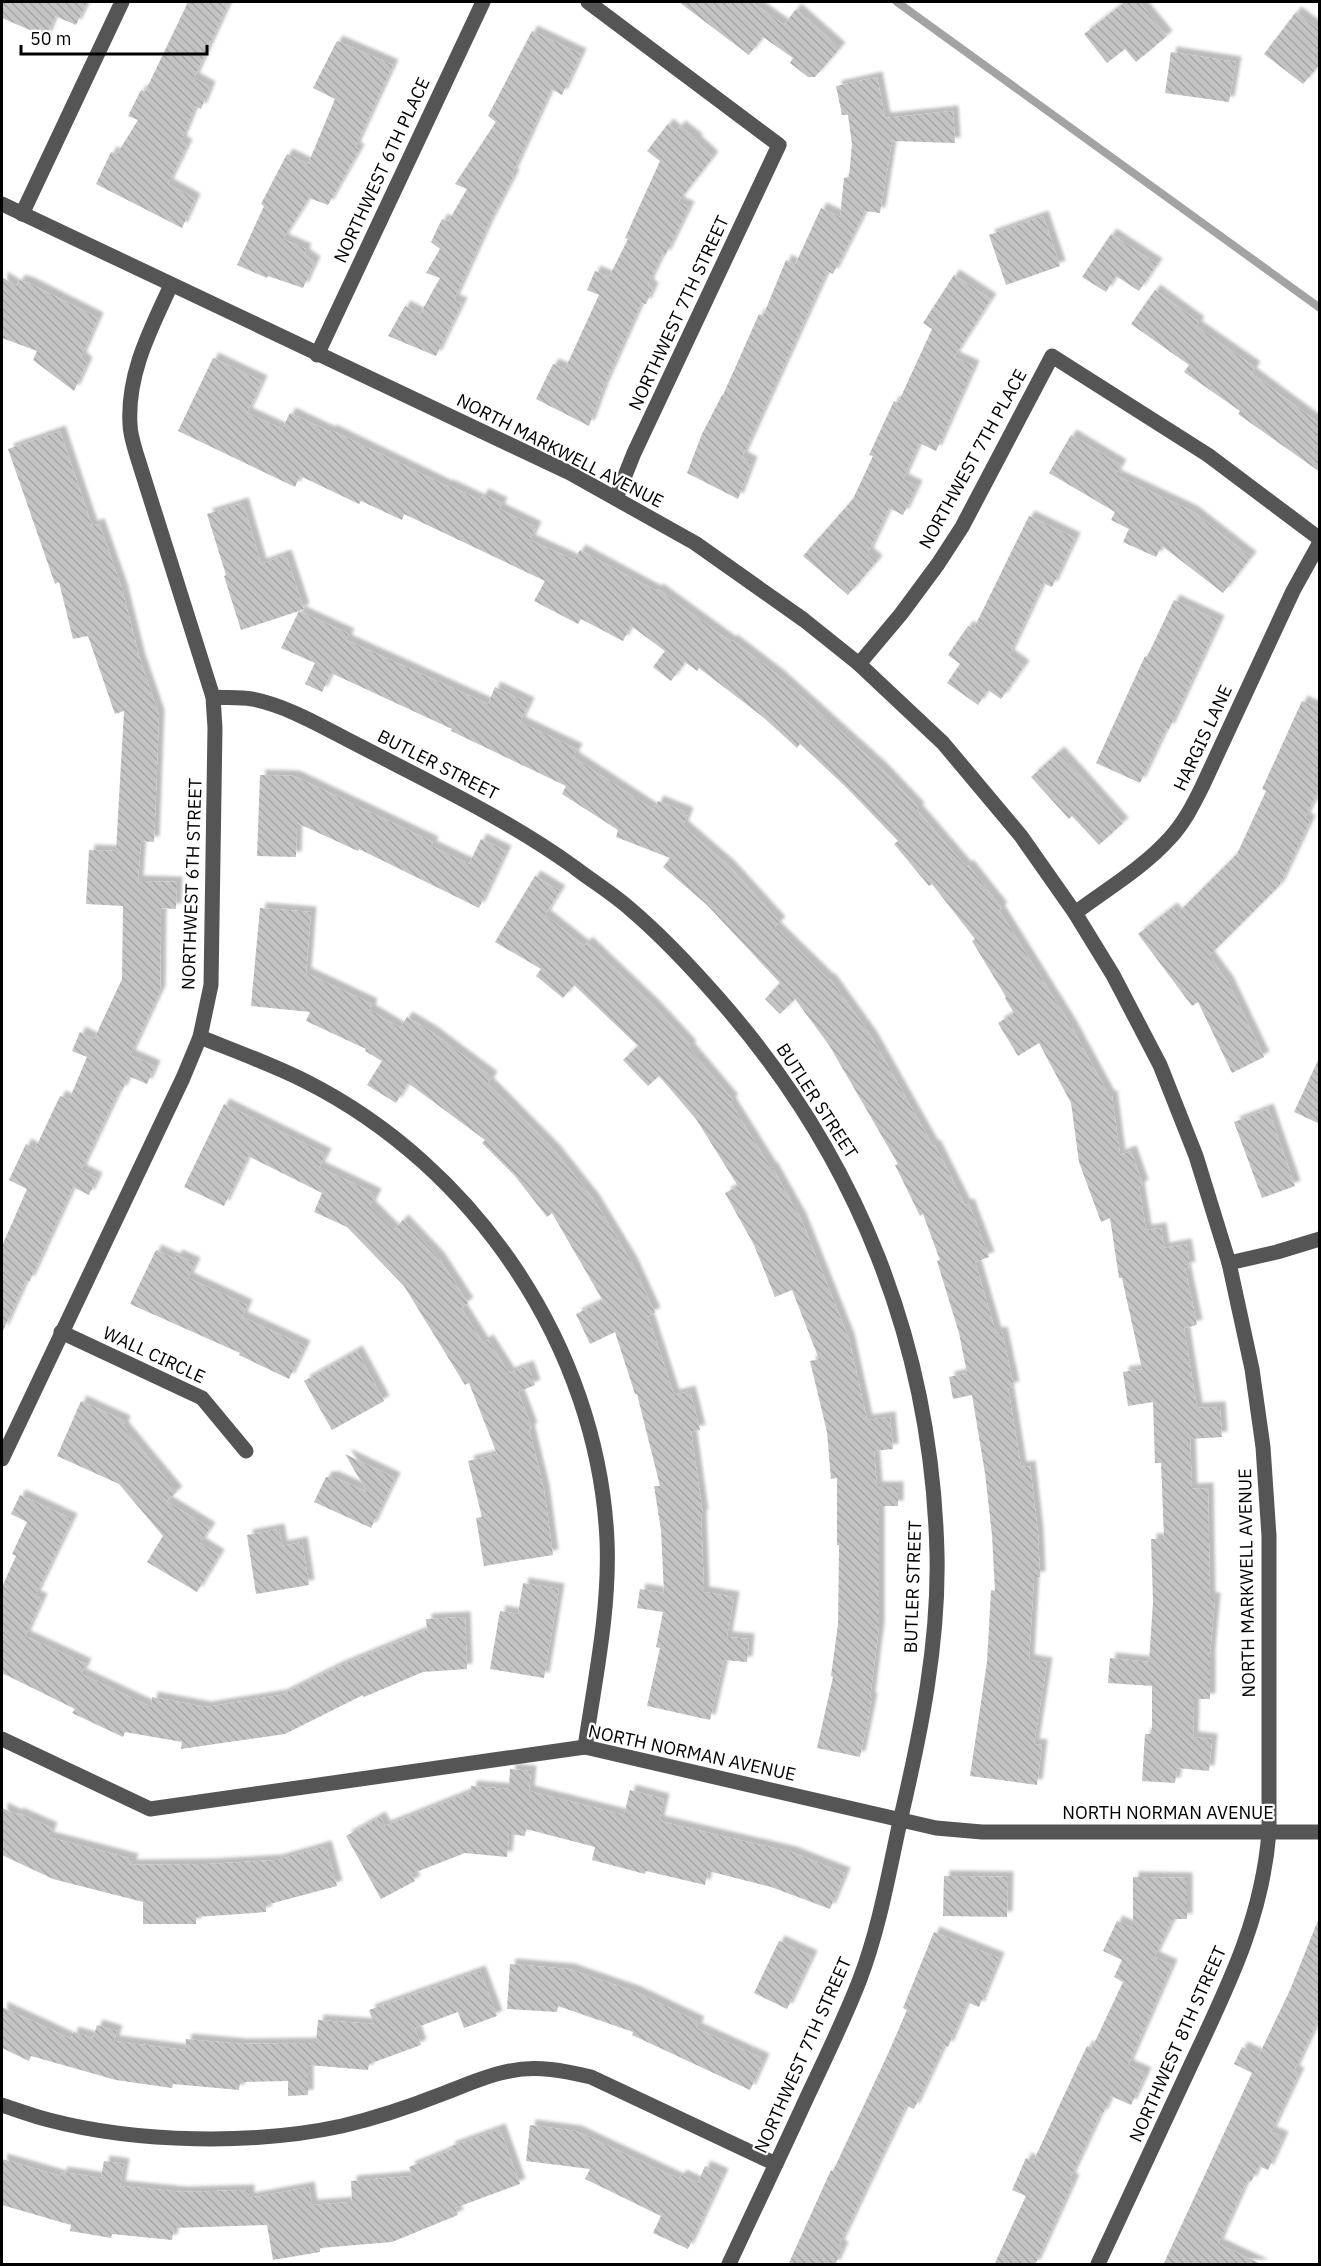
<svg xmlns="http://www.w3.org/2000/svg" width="1321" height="2266" font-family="'IBM Plex Sans',sans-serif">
	<defs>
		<pattern id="building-back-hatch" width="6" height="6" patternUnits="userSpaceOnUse" patternTransform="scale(1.5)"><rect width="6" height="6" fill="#c4c4c4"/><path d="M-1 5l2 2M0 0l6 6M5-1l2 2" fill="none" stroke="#a7a7a7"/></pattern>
		<filter id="shadow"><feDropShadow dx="5.5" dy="-5.5" stdDeviation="1.5" flood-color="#0004"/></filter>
	</defs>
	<rect width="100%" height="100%" fill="#fff"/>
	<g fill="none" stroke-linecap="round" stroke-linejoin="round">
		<path stroke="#a3a3a3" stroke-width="8" d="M897,2l423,306"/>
	</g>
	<g fill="url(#building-back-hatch)" filter="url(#shadow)">
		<path d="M2,2h85l-11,23 -21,-9 -9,21 -44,-19z"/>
		<path d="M188,2h41l-35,76 16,9 -9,22 -6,-3 -14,35 6,4 -19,39 27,15 -13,29 -86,-44 15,-32 6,2 21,-34 -10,-4 13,-26 4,2z"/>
		<path d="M679,2h73l32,23 12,-16 44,39 -25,29h-7l-18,-14 3,-5 -30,-21 -14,18z"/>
		<path d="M1125,2h14l28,34 -31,26 -11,-13 -18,14 -23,-29z"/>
		<path d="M1296,12l24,18v34l-17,20 -39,-30z"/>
		<path d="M532,31l49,23 -19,41 -11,-6 -39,85 2,1 -26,50 -34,75 8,3 -26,53 -48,-20 17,-30 15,8 20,-36 -14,-5 14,-24 -9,-7 11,-23 6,3 19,-33 -12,-5 41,-62 -8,-6z"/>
		<path d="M337,41l56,24 -38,82 4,3 -31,55 -19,-7 -26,41 23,10 -2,5 11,8 -12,26 -35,-12 -1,2 -30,-13 27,-59 -3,-2 26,-50 21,10 27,-65 -22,-11z"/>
		<path d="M1171,52l65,10 -7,40 -64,-9z"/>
		<path d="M877,77l8,41 68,-7 2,32 -63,-2 -12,72 -15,-2 -32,63 -6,-3 -85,186 10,5 -14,37 -51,-26 15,-39 20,-39h1l36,-81 4,2 23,-56 9,5 26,-57 19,9 4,-39 5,-1 3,-33 -4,-29h-6l-6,-29z"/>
		<path d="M668,124l8,7 4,-5 17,13 -1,2 17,16 -35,45 11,5 -24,49 -3,-2 -14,30 5,4 -7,16 -5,-1 -38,85 -14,38 -53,-27 17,-35 12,5 34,-74 -12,-5 8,-19 14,6 19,-38 -3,-1 35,-77 -13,-10z"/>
		<path d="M1043,216l17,50 -54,19 -17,-50z"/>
		<path d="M1111,234l46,30 -18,27 -23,-15 -10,16 -24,-15z"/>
		<path d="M954,275l37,24 -37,58 20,9 -38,85 -17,-8 -16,36 14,7 -14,29 -14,-7 -21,45 9,8 -29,34 -45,-39 50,-57 20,-43 -4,-1 25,-54 4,2 34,-74 -9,-6z"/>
		<path d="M2,277l14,9 4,-6 9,3 69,35 -17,39 6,6 -13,28 -41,-31 4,-9 -35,-13z"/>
		<path d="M1155,290l44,32 -3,4 59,41 -4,6 69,51v48l-82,-58 2,-3 -56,-39 5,-7 -58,-41z"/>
		<path d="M213,358l49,23 -15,32 35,16 8,-16 40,19 1,-2 116,56 1,-1 32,15 3,-6 19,9 -3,6 37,18 -6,13 44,20 6,-10 76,41 2,-2 73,53 1,-2 46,35 103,93 38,40 -2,2 49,57 2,-2 34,43 -3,2 71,114 39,72h3l8,59 11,-4 12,34 -4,2 7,43 15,-2 3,20 22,-4 4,23 -5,1 12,57 -13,3 13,80 23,-1 2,30 -32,2 2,50 16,-1 2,110h5l-5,56v45h-16l-1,38 19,2 -3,32 -32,-3 -2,15 -33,-2 3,-47h7v-48l-44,-3 2,-25 39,4 4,-60 -2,-63h13l-3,-76h-6l-2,-61 -25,4 -5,-34 19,-3 -20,-91h-3l-9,-60 -9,4 -22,-60 -8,-59 -32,-60 -21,13 -20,-33 16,-10 -9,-15 1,-1 -34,-56 3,-2 -43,-55 -3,2 -35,-42 4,-3 -51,-53 -47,-44 -3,4 -34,-31 -64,-49 -2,3 -12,-9 -14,19 -18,-14 12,-16 -34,-25 -8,15 -42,-22 -3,5 -44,-23 11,-20 -141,-67 -2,6 -41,-19 -2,3 -59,-28 -5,11 -117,-56z"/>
		<path d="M60,431l32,95 7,-2 23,65 18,71 19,55 -5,127 -13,-1 -3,40 39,1 -1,27 -15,-1 -1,83 -30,64 25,11 -8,18 -19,-8 -6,15 -3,-1 -38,80 16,8 -8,17 -16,-8 -44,95 -3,-2 -24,53v-87l25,-57 -18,-9 17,-36 9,5 25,-53 9,4 18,-43 -15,-6 8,-19 14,7 28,-60 1,-73 -37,-2 3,-54 27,1 8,-140 -9,3 -27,-78 -15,3 -14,-57 -4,2 -47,-135z"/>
		<path d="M1071,435l50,30 -6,10 77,36 59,46 -28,36 -61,-47 -6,11 -33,-15 6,-13 -18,-9 4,-8 -66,-39z"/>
		<path d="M243,503l18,61 25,-9 18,54 -5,2 50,23 -3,6 142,64 7,-17 34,16 -9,19 57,27 -4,8 81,53 4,-9 30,12 -5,13 46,40 51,56 -5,5 54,53 1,-1 41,57 62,110 2,-1 30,60 4,-1 20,53 -14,5 21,71 6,-1 12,55 -6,1 13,79 9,-1 8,68 2,43h-6l-5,83 18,3 -13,81 8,1 -5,40 -67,-9 17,-114 4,-72 4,1 -3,-56 -7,-62 -13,-78 -19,4 -4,-22 18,-4 -8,-40 -22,-72 3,-1 -17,-46 -3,2 -25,-51 3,-1 -69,-119 -34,-46 -15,15 -15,-15 15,-16 -73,-78 -44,-38 7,-9 -54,-21 2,-7 -56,-36 4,-8 -115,-55 1,-2 -121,-56 -9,19 -17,-8 10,-21 -34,-15 18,-37 -58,19 -17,-54 2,-1 -19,-61z"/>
		<path d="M1029,516l46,22 -23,49 -9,-4 -34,72 15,11 -23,33 -13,-9 -10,15 -31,-22 13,-19 -12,-9 20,-29 5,4z"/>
		<path d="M1174,600l45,21 -50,108 -3,-1 -26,55 -44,-20 49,-107 2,1z"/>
		<path d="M1302,701l18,8v78l-15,31 5,3 -31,65 -70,70 19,26 36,75 -32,16 -34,-71 -6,4 -54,-72 34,-26 5,6 60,-60 29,-63 -4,-2z"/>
		<path d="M1059,752l64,71 -24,22 -27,-29 -3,3 -38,-42z"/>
		<path d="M260,775l34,1 139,66 -2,4 38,18 12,-25 25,12 -27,57 -120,-59 -1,2 -61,-28 -1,34 -39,-1z"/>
		<path d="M535,876l25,15 -15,24 39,31 3,-4 67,64 37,40 -2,2 44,52 -3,2 41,66 1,-1 29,52 48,120 18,81 23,-3 3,32 -19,2 3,36h21v19h-19v121l-9,71 2,1 -12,58 -43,-9 16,-71 -2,-1 7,-52 1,-79h-2v-67l-6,1 -4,-47 -17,-71 9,-2 -27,-69 -17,7 -21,-52 -29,-52 13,-7 -42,-67 -37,-43 -11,10 -25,-26 15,-14 -64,-61 -11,13 -27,-22 5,-7 -46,-27z"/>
		<path d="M260,908l51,4 -5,61 66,31 -2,6 30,18 7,-11 25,15 60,45 -4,6 67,68 39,49 38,63 23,50 -7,3 26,79 16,-4 10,39 -9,2 12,83h-2l3,77 30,5 -7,40 22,2 -2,23 -23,-2 -14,60 -63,-14 13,-58 -4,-1 7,-35 -26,-4 3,-19 24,4 -3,-63 -7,-44h6l-23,-92h-2l-20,-62 -25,12 -14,-30 27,-13 -51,-88 -5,4 -32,-41 -33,-33 3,-3 -77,-57 -12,20 -29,-18 15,-24 -17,-10 1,-2 -60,-28 4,-9 -59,-6z"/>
		<path d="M1320,1056v68l-26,-12z"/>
		<path d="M224,1104l102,50 -7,13 57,27 -6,12 24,24 9,-10 36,38 29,45 -7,5 22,35 5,-3 21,33 19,-7 7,19 -17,7 14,36 -3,1 15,61 9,65 -69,11 -8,-48 6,-1 -14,-56 29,-7 -28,-71 -4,2 -61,-99 -57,-59 -33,-15 8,-19 -74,-37 -24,50 -40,-19z"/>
		<path d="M1268,1109l27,77 -33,12 -28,-76z"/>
		<path d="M156,1250l19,9 2,-4 18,8 -7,15 59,27 -5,12 63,29 -16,33 -50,-24 1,-2 -110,-49z"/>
		<path d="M357,1351l27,50 -52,29 -28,-49z"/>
		<path d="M81,1401l44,20 -2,6 54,65 -11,9 44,27 -10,15 19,12 -22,37 -50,-30 16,-26 -44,-52 -62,-28z"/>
		<path d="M345,1454l50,24 -24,50 -57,-26 12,-25h8l33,15z"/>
		<path d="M20,1495l52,24 -37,77 7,3 -17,37 61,28 -5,10 70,33 1,-10 54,10 75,-12 56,-28 90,-37 -1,-11 39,-2 2,52 -44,3 -59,25 -1,-2 -78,39 -104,15 1,-7 -57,-10 -2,5 -51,-24 3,-4 -73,-36v-86l14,-31 -4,-2 15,-32 -16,-8z"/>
		<path d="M279,1529l3,17 20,-4 7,43 -53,9 -9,-59z"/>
		<path d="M523,1583l36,6 -15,89 -54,-9 10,-58 18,3z"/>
		<path d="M510,1769l21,2 -2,20 95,24 6,-25 34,9 -5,22 132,31 54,21 -15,36 -59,-22 -63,-16 -3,14 -59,-14 -1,3 -53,-14 3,-13 -69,-18 -1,7 -16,-2 -2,23 -42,-4 -54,21 4,7 -34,18 -35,-63 34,-19 5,9 86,-34v-6l38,3z"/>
		<path d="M2,1808l15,7 1,-2 34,15 -4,9 85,22 -2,6 78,-1 68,-4 49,-14 11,40 -71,19v7l-70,5v7h-53v-22l-90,-23 -51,-24z"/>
		<path d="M944,1876l64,1 -1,40 -64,-1z"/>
		<path d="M1133,1877l54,1v41h-14l-19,38 18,8 -44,100 18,8 -15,32 -20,-9 -9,19 -2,-1 -30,64 4,2 -39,85h-41l32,-69 -14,-6 14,-32 7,4 54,-116 5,2 31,-66 -9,-5 8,-17 -19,-9 14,-30 16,7z"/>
		<path d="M1319,1918l1,98 -26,55 5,2 -28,59 12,5 -15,33 -9,-4 -8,16 -4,-2 -29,64 45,21h-100l89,-192 -18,-9 8,-17 17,8 31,-65z"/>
		<path d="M934,1932l65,26 -20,49 -12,-5 -19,45 -4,-2 -30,64 -8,-4 -67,140 4,2 -8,18h-47l43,-95 2,1 54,-115 20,-46 -4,-2z"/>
		<path d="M779,1941l33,15 -25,53 -33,-16z"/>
		<path d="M510,1964l59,5 67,23 63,30 -3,6 68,31 -14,31 -118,-55 1,-3 -75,-26 -1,6 -50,-3z"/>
		<path d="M480,1971l17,45 -33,12 -6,-16 -43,16 6,17 -52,19 -1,6 -60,-5v30l-20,1v-15l-48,1 -1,8 -66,-6 -1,4 -56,-8 -85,-24 -2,5 -27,-13v-41l69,32 2,-7 20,6 4,-13 20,6 -3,10 71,9 1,-11 56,5 74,-1 2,-23 56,4 -5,-14z"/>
		<path d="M530,2125l46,6 103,48 2,-4 17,8 7,-17 18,8 -35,75 -35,-16 8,-17 -76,-37 5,-10 -64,-8z"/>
		<path d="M500,2129l20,55 -65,24 3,7 -66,27 -72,6v4l-47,8 -6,-35 -93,3 -2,12 -60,-6 -1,4 -41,-7 1,-6 -69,-20v-46l59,17 1,-4 39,6 3,-17 20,3 -4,22 62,6 67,-2v8l60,-11 3,18 40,-3 -1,-21 61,-5 -3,-9 42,-17 -2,-3z"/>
	</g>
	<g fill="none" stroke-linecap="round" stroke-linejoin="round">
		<g stroke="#555" stroke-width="15">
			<path d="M588,2l191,143 -145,308 -18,45"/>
			<path d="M2,204l568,269 125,70 109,77 55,44 84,79 78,93 54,77 38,62 47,90 36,91 33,107 23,106 11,78 6,89v296c-7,89 -43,158 -80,237 -30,65 -61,130 -91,195"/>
			<path d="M22,214l100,-212"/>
			<path d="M317,355l166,-353"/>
			<path d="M859,664l42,-50 37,-50 24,-37 90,-171 156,99 112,84"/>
			<path d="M213,697c12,1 26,0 39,2 37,7 74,30 108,47 73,38 147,73 214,121 18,14 38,26 55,41 32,27 62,59 90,91 138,157 213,345 218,555 2,89 -16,177 -36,263 -12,54 -21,109 -41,162 -15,39 -34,78 -52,116 -26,57 -53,113 -79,169"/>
			<path d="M1075,913c32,-24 68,-45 95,-75 14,-15 23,-33 32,-51l91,-196 27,-49"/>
			<path d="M200,1037c35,14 71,27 105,44 171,86 293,267 302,459 3,69 -12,139 -22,207"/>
			<path d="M1229,1263l48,-11 43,-13"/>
			<path d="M61,1332l141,66 44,53"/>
			<path d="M2,1459l181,-381 17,-41 11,-52 4,-257 -2,-31 -76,-241c-3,-10 -7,-22 -7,-32 -3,-51 21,-95 41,-139"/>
			<path d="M2,1739l148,70 435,-62 351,81 46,4h338"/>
			<path d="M2,2105c15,5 31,11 47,15 88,23 205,25 293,6 34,-8 67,-19 100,-32 22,-8 45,-19 68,-23 27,-6 55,0 81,6l185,87"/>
		</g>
	</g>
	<g text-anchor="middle" stroke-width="4.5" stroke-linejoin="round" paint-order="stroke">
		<g font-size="18" fill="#000" stroke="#fff">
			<text transform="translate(382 170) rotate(-65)" y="6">NORTHWEST 6TH PLACE</text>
			<text transform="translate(679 313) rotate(-65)" y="6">NORTHWEST 7TH STREET</text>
			<text transform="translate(560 451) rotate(27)" y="6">NORTH MARKWELL AVENUE</text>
			<text transform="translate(973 459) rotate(-61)" y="6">NORTHWEST 7TH PLACE</text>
			<text transform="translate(1203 738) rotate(-65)" y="6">HARGIS LANE</text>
			<text transform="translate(438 765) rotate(27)" y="6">BUTLER STREET</text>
			<text transform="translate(192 884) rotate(-88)" y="6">NORTHWEST 6TH STREET</text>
			<text transform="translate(817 1101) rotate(57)" y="6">BUTLER STREET</text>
			<text transform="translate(154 1355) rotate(25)" y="6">WALL CIRCLE</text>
			<text transform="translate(1247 1583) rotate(-91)" y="6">NORTH MARKWELL AVENUE</text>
			<text transform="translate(913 1587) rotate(-88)" y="6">BUTLER STREET</text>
			<text transform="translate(692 1753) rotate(12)" y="6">NORTH NORMAN AVENUE</text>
			<text x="1168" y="1819">NORTH NORMAN AVENUE</text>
			<text transform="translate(1178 2044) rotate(-66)" y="6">NORTHWEST 8TH STREET</text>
			<text transform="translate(803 2055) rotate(-66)" y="6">NORTHWEST 7TH STREET</text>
		</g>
	</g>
	<rect width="1321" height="2266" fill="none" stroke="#000000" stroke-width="6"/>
	<path d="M21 45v9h186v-9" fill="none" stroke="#000000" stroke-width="3"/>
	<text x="30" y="45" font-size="18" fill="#000000" stroke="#ffffff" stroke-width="4.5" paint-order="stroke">50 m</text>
</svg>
